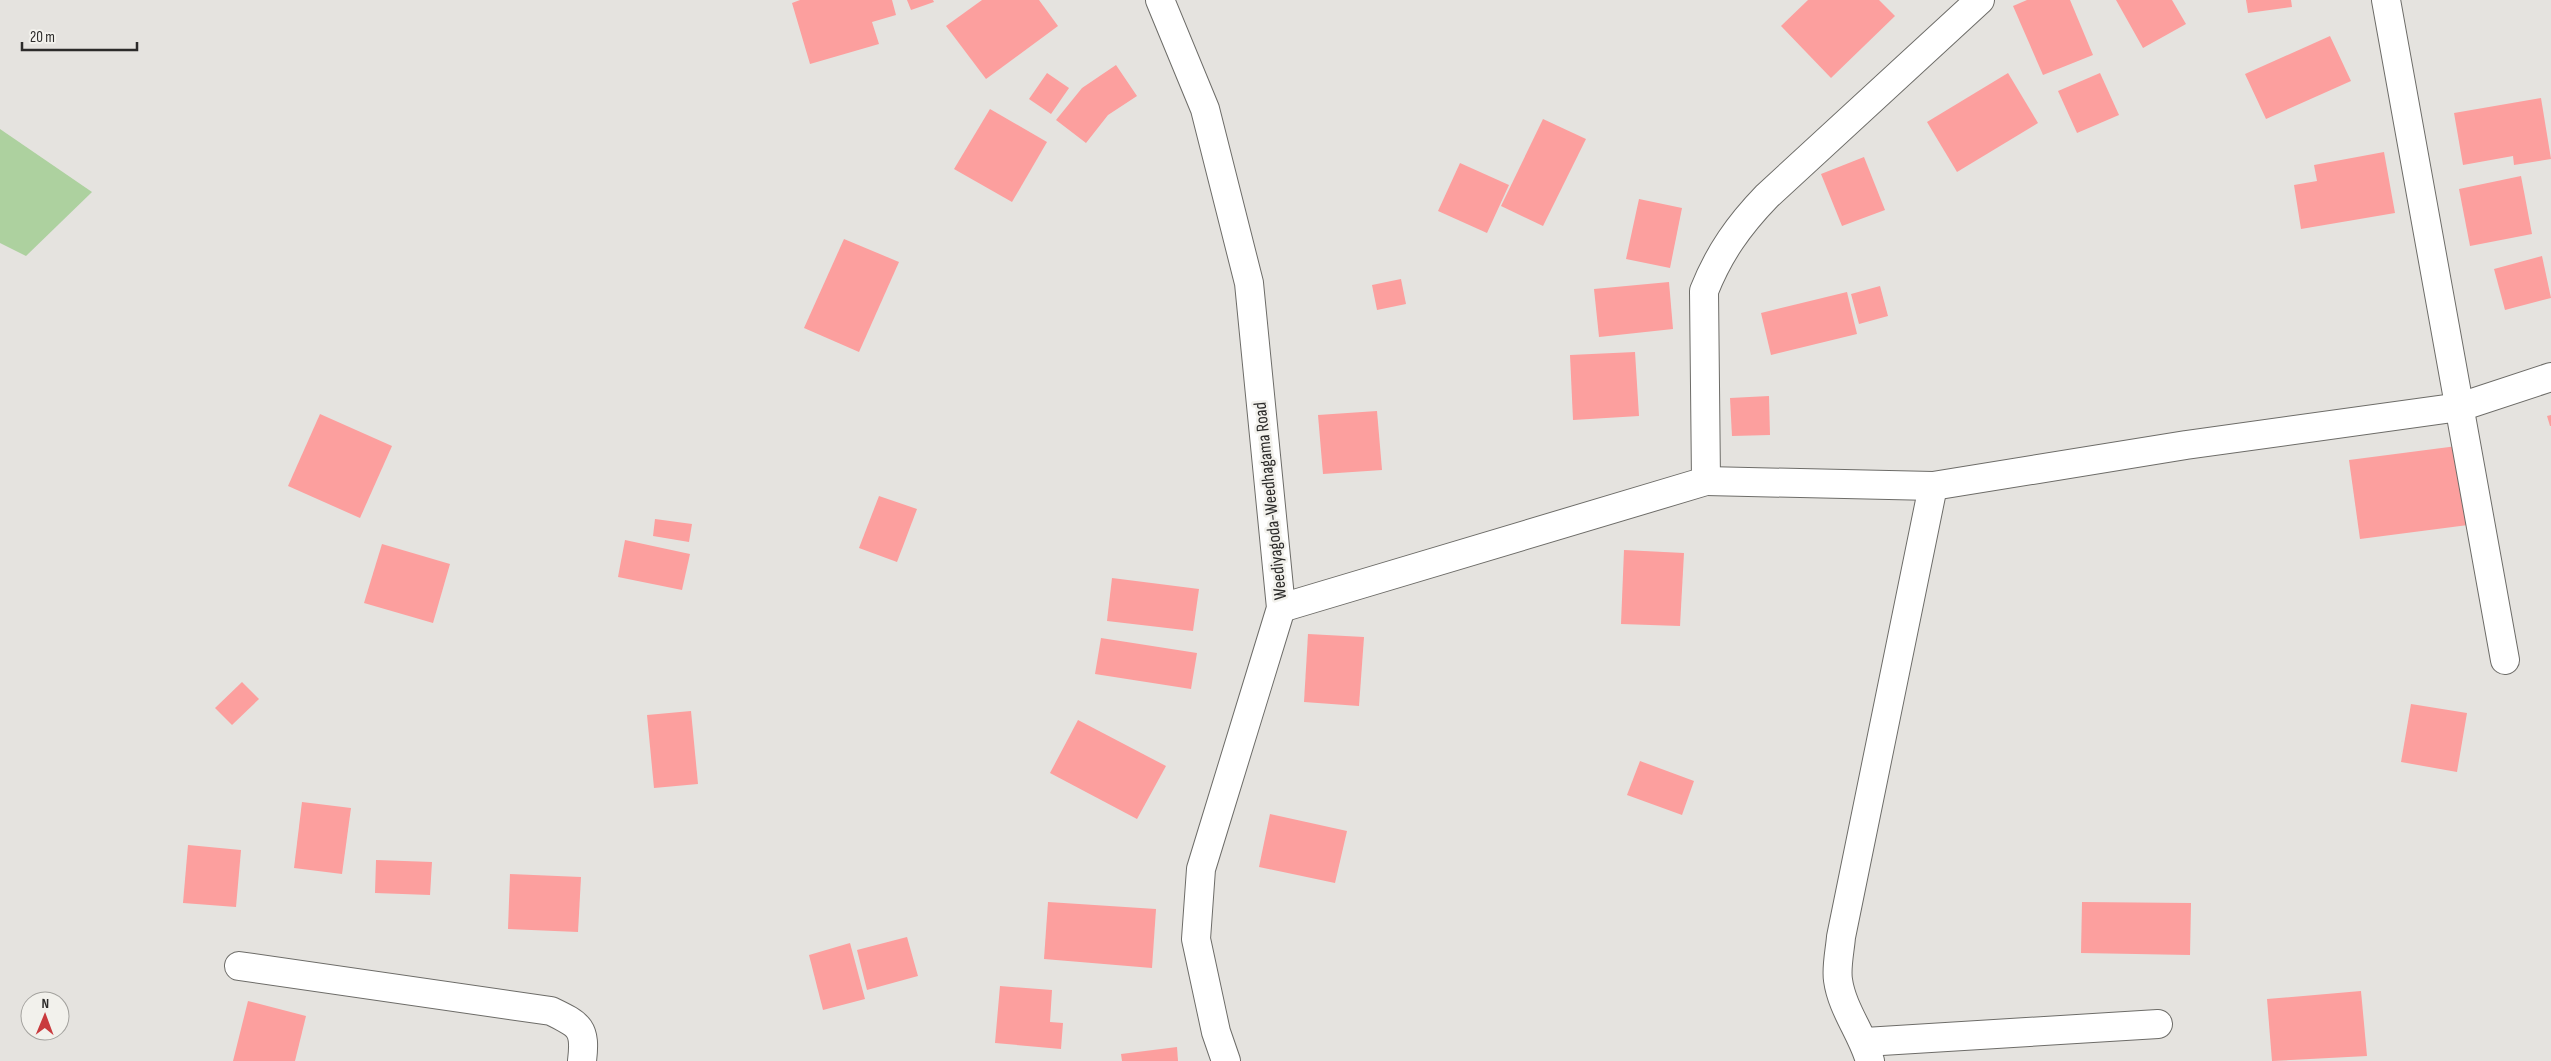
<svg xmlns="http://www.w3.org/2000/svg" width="2551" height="1061" font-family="'Sofia Sans Condensed',sans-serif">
	<rect width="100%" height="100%" fill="#e5e3df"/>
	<path fill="#add19f" d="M0,129l92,63 -66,64 -26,-13z"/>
	<g fill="#fc9f9e">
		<path d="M800,0h92l4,15 -24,7 7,22 -69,20 -18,-61z"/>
		<path d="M907,0h26l1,2 -23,8z"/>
		<path d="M982,0h57l19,26 -72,53 -40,-53z"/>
		<path d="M1808,0h71l16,16 -64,62 -50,-52z"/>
		<path d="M2027,0h43l23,55 -50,20 -30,-69z"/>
		<path d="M2116,0h56l14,24 -43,24z"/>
		<path d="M2246,0h45l1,7 -44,6z"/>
		<path d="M2330,36l21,45 -85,38 -21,-45z"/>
		<path d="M1116,65l21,31 -29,19 -22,28 -30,-23 26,-32z"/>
		<path d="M1047,73l22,15 -18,26 -22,-15z"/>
		<path d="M2008,73l30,50 -81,49 -30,-50z"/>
		<path d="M2100,73l19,42 -42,18 -19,-42z"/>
		<path d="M2541,98l10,61 -37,6 -1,-9 -50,9 -9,-52z"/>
		<path d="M990,109l57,33 -35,60 -58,-33z"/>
		<path d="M1543,119l43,20 -43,87 -42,-20z"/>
		<path d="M2384,152l11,61 -94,16 -7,-44 23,-4 -3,-16z"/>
		<path d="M1864,157l21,53 -43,16 -21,-52z"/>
		<path d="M1460,163l49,22 -22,48 -49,-22z"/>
		<path d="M2521,176l11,58 -62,12 -11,-57z"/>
		<path d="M1639,199l43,9 -12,60 -44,-9z"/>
		<path d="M844,239l55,23 -40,90 -55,-24z"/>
		<path d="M2542,256l9,42 -46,12 -11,-41z"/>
		<path d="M1401,279l5,25 -29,6 -5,-25z"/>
		<path d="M1669,282l4,47 -74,8 -5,-48z"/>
		<path d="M1880,286l8,30 -29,8 -8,-30z"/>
		<path d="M1847,292l10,42 -86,21 -10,-42z"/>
		<path d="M1635,352l4,64 -66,4 -3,-65z"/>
		<path d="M1769,396l1,39 -38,1 -2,-38z"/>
		<path d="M1377,411l5,59 -59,4 -5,-59z"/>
		<path d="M320,414l72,32 -32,72 -72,-32z"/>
		<path d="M2551,415v11h-1l-3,-10z"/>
		<path d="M2457,446l11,79 -108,14 -11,-79z"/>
		<path d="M879,496l38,13 -20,53 -38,-14z"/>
		<path d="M655,519l37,5 -3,18 -36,-6z"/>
		<path d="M625,540l65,14 -8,36 -64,-13z"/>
		<path d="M382,544l68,20 -17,59 -69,-20z"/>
		<path d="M1624,550l60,3 -4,73 -59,-2z"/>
		<path d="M1112,578l87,11 -6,42 -86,-10z"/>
		<path d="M1308,634l56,3 -5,69 -55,-4z"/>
		<path d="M1101,638l96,15 -6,36 -96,-15z"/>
		<path d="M242,682l17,17 -27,26 -17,-17z"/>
		<path d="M2411,704l56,9 -10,59 -56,-10z"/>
		<path d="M691,711l7,73 -44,4 -7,-73z"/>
		<path d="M1078,720l88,46 -29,53 -87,-46z"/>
		<path d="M1640,761l54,20 -12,34 -55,-20z"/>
		<path d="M302,802l49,6 -9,66 -48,-6z"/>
		<path d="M1270,814l77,17 -12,52 -76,-16z"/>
		<path d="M188,845l53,5 -5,57 -53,-4z"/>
		<path d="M376,860l56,2 -2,33 -55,-2z"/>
		<path d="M510,874l71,3 -3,55 -70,-3z"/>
		<path d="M1048,902l108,7 -4,59 -108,-9z"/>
		<path d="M2082,902l109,1 -1,52 -109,-2z"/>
		<path d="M907,937l11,39 -51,14 -10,-40z"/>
		<path d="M850,943l15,56 -42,11 -14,-55z"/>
		<path d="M1000,986l52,4 -2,32 13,1 -2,26 -66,-6z"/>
		<path d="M2361,991l6,65 -95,5 -5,-62z"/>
		<path d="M248,1001l58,15 -11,45h-62z"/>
		<path d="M1177,1047l1,14h-56l-1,-7z"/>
	</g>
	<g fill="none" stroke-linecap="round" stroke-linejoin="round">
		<g stroke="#6d6c68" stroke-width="30">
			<g id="street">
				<path d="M2386,0l119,660"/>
				<path d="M1706,481l227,5 253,-41 274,-38 91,-30"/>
				<path d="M1281,608l425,-127 -2,-190c15,-38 35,-66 63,-95l213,-196"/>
				<path d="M239,966l312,45c29,14 35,17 31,50"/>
				<path d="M1865,1042l293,-18"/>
				<path d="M1870,1061c-8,-28 -28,-52 -32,-81 -2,-13 2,-30 3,-43l92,-451"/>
			</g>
		</g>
		<g stroke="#6d6c68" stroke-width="30">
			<path id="secondary" d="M1160,0l45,109 44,174 32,325 -80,261 -5,70 20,93 10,29"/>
		</g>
		<use href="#street" stroke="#fff" stroke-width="28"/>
		<use href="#secondary" stroke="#fff" stroke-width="28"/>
	</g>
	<g text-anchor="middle" stroke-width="5" stroke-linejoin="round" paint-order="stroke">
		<g font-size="18" fill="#2c2b2a" stroke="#f2f1ec">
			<text transform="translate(1270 501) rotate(-96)" y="6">Weediyagoda-Weedhagama Road</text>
		</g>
	</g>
	<g transform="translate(45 1016) rotate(1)"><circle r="24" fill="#f2f1ec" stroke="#a3a29e"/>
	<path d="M0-4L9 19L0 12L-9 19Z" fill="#c93a3d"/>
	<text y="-8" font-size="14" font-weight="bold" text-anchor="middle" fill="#2c2b2a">N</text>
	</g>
	<path d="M22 42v8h115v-8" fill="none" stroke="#2c2b2a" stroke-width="2.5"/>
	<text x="30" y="42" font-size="15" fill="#2c2b2a" stroke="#f2f1ec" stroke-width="4" paint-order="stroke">20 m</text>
</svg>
